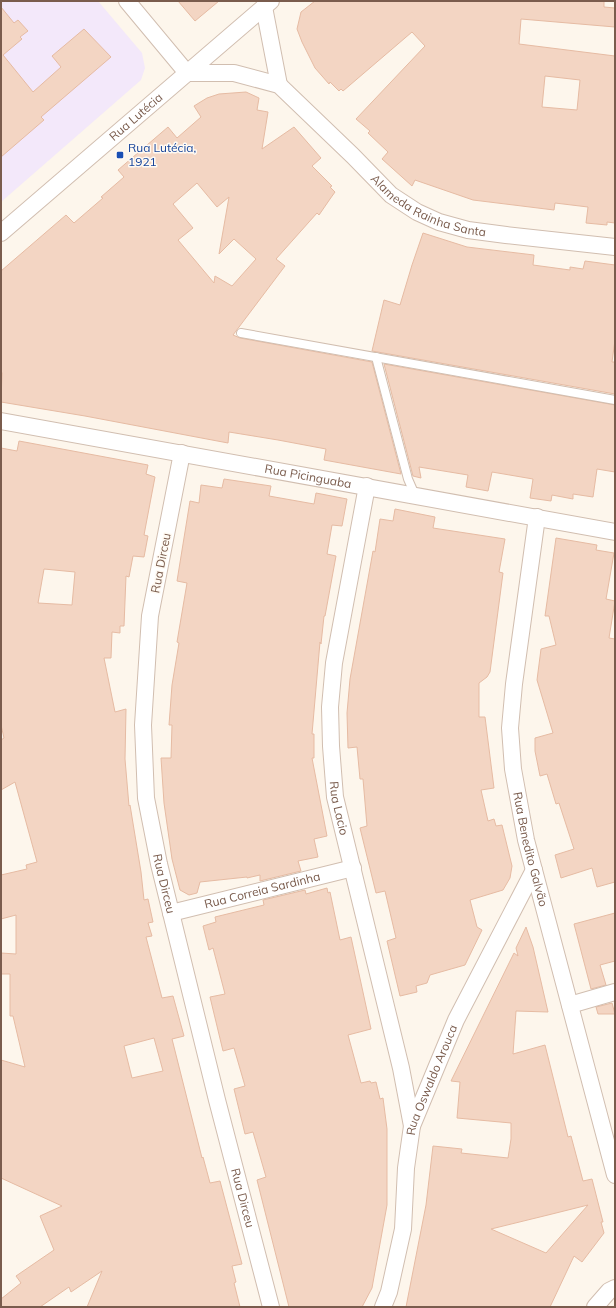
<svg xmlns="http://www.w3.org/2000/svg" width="616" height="1308" font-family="Mulish,sans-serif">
	<rect width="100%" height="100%" fill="#fdf6ec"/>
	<path fill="#f3e8fa" d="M1,1h97l44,52 3,15 -4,12 -140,122z"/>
	<g fill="#f3d5c3" stroke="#e6bba3" fill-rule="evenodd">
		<path d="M178,1h41l-24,20z"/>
		<path d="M315,1h289v6l11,1v19l-94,-8 -2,25 96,12v167l-8,-1v3l-21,-2 2,-16 -33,-4 -1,7 -81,-10 -58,-20 -3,6 -30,-27 6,-7 -20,-19 2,-2 -14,-12 69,-73 -13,-14 -69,59 -2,-2 -2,2 -9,-9 -1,2 -14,-16 -13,-26 -5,-13 4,-17zM545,76l35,4 -3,30 -35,-3z"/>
		<path d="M1,7l13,16 4,-3 10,11 -8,6 2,2 -19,16 30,37 28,-25 -9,-11 32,-27 27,28 -70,60 3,3 -43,37z"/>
		<path d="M246,92l13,6 -2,12 11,2 -6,37 32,-22 27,31 -9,8 20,20 -2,1 5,5 -5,7 -11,16 -2,-2 -41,46 9,7 -52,69 7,3 132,24 29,112 -77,-14 2,-11 -48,-9 -49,-8 -1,11 -143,-27 -84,-14 1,-29 -1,-2v-100l65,-56 8,8 29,-25 -2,-1 23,-20 -6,-7 50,-43 9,11 24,-21 -7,-11 13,-8 12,-4zM197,183l20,24 12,-10 -10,57 15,-15 22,20 -24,27 -17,-10 -1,7 -36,-43 15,-12 -20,-24z"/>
		<path d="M423,233l44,14 67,8 -1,10 37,5v-3l13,2 2,-8 30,4v75l-3,22h3v32l-243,-43 12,-51 16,5 12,-40z"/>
		<path d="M384,364l231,41v67l-18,-3 -4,28 -20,-3v5l-21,-4 -1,6 -21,-3 3,-19 -41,-7 -4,19 -22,-4 2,-12 -49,-8 2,11 -8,-2z"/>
		<path d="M19,441l129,24 -2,9 9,3 -11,58 4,1 -4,21 -11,-1 -4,21 -3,-1 -2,50h-4v7l-8,-1 -1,26h-7l11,54 11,-3 -1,50 4,47 1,-1 11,67 3,28 4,-1 5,23 -5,1 4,13 -6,1 16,61 11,-2 11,40 -12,3 30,119 1,-1 7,26 10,-2 22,83 -10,2 4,16 -2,1 6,24h-153l15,-36 -31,21 -2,-5 -29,20h-39v-8l20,-16 -5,-7 38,-26 -14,-34 22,-10 -61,-28v-118l24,7 -12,-51h-3v-42h-9v-21l15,1v-39l-15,4v-44l26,-6 -1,-4 11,-3 -22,-80 -14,8v-50l3,-2 -3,-13v-277l16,3zM44,569l31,3 -3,33 -34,-2zM154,1038l9,33 -31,7 -8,-32z"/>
		<path d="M224,479l47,7 -2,10 45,8 2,-11 31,6 -5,27 -10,-1 -5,29 9,2 -11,60h-1l-3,28 -1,-2 -8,92h2v24h-2l15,78 -13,3 4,18 -20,4 3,10 -41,10v-6l-13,3v-1l-47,5 -3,11 -8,2 -9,-5 -8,-31 -8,-56 -3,-45h10l1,-33h-3l3,-40 7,-42 -2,-1 10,-59 -10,-2 13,-80 9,2 2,-18 21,3z"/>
		<path d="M395,509l40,8 -2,11 72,11 -6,33 4,1 -13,99 -3,5 -8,6v34h6l9,71 -13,2 7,31 6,-2 2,7 6,-1 10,41 -2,12 -7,12 -33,10 7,27 5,3 -17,35 -35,10 -3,8 -11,3 1,6 -17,4 -13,-55 9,-3 -11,-47 -9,2 -16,-65 7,-2 -4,-47h-3l-3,-32 -9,1 -1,-35 3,-34 23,-128 2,1 5,-33 13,2z"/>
		<path d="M556,538l41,7 -1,5 18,3 -8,46 9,2 -6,37 6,1v243l-18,5 -5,-19 -31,10 -6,-23 19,-6 -15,-46 -3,1 -9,-30 -7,2 -5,-25v-13l18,-5 -16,-53 4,-31 15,-4 -7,-29h-4z"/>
		<path d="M327,888l1,5 2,-1 10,48 11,-3 20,92 -23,6 13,48 9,-2 1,2 5,-1 4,17 3,-1 4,31v76l-15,83 -10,19h-73l-32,-127 9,-3 -13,-45 -8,2 -11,-45 11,-3 -11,-38 -11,3 -13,-54 15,-3 -12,-46 -4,2 -6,-24 13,-4 -1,-5 49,-12 -1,-5 42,-10 1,4z"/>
		<path d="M615,913v48l-15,4 6,20 -15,4 -17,-65z"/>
		<path d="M526,927l7,20 15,65 -32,-1 -3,43 32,-9 23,92 3,-1 12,45 9,-2 11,43h-2l3,11 -22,29 -8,-6 -24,51h-144l20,-102 7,-59 29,3 -1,4 47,5 3,-19v-16l-54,-5 3,-36 -9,-1 63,-128 4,3 -2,-8zM588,1205l-42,48 -55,-24 57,-14z"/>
		<path d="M612,1003l3,11h-17l-2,-7z"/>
	</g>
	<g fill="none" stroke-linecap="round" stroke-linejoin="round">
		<g stroke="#d1beb0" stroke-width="10">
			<g id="service">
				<path d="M241,333l374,67"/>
				<path d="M376,357l32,122 7,16"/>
			</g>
		</g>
		<g stroke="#d1beb0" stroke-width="18">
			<g id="minor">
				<path id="s1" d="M127,1l60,72h47l45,12 74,71 38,39 26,17 22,10 29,8 38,5 109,12"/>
				<path d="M264,7l15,78"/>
				<path id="s2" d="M1,233l270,-232"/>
				<path id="s3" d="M1,421l614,111"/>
				<path id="s4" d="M182,453l-32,163 -7,109 3,73 13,66 58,236 54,207"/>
				<path id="s5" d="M367,486l-33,177 -4,44 1,39 4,51 66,271 11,58"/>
				<path id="s6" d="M537,517l-23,167 -4,44 3,41 13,71 89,335"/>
				<path id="s7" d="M171,913l182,-45"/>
				<path d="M570,1005l45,-13"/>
				<path id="s8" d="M383,1307l6,-15 14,-63 3,-61 6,-42 44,-106 78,-150"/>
				<path d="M595,1307l14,-16 6,-3"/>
			</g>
		</g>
		<use href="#service" stroke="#fff" stroke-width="8"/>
		<use href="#minor" stroke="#fff" stroke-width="16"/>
	</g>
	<rect fill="#1a4fb4" stroke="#fffaf3" stroke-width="1.5" x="116" y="151" width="8" height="8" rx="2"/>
	<g text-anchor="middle" stroke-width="3" stroke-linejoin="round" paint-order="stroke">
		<g font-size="12" fill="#7a5c4d" stroke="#fffaf3">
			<text dy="4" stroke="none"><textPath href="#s2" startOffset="178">Rua Lutécia</textPath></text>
			<text dy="4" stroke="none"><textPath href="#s1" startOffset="383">Alameda Rainha Santa</textPath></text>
			<text dy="4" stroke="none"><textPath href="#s3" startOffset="312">Rua Picinguaba</textPath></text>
			<text transform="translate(161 563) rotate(-79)" y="4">Rua Dirceu</text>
			<text dy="4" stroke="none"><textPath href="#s5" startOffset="326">Rua Lacio</textPath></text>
			<text dy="4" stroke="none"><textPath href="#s6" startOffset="336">Rua Benedito Galvão</textPath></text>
			<text dy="4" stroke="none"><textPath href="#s4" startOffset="436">Rua Dirceu</textPath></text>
			<text dy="4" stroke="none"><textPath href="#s7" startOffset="94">Rua Correia Sardinha</textPath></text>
			<text dy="4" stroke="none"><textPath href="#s8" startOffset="234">Rua Oswaldo Arouca</textPath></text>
			<text dy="4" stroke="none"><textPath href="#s4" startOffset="760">Rua Dirceu</textPath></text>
		</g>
		<g font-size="12" fill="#164399" stroke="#fffaf3" text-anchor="start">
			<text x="128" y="152">Rua Lutécia,<tspan x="128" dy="14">1921</tspan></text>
		</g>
	</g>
	<rect width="616" height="1308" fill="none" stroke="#7a5c4d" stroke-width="4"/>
</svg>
